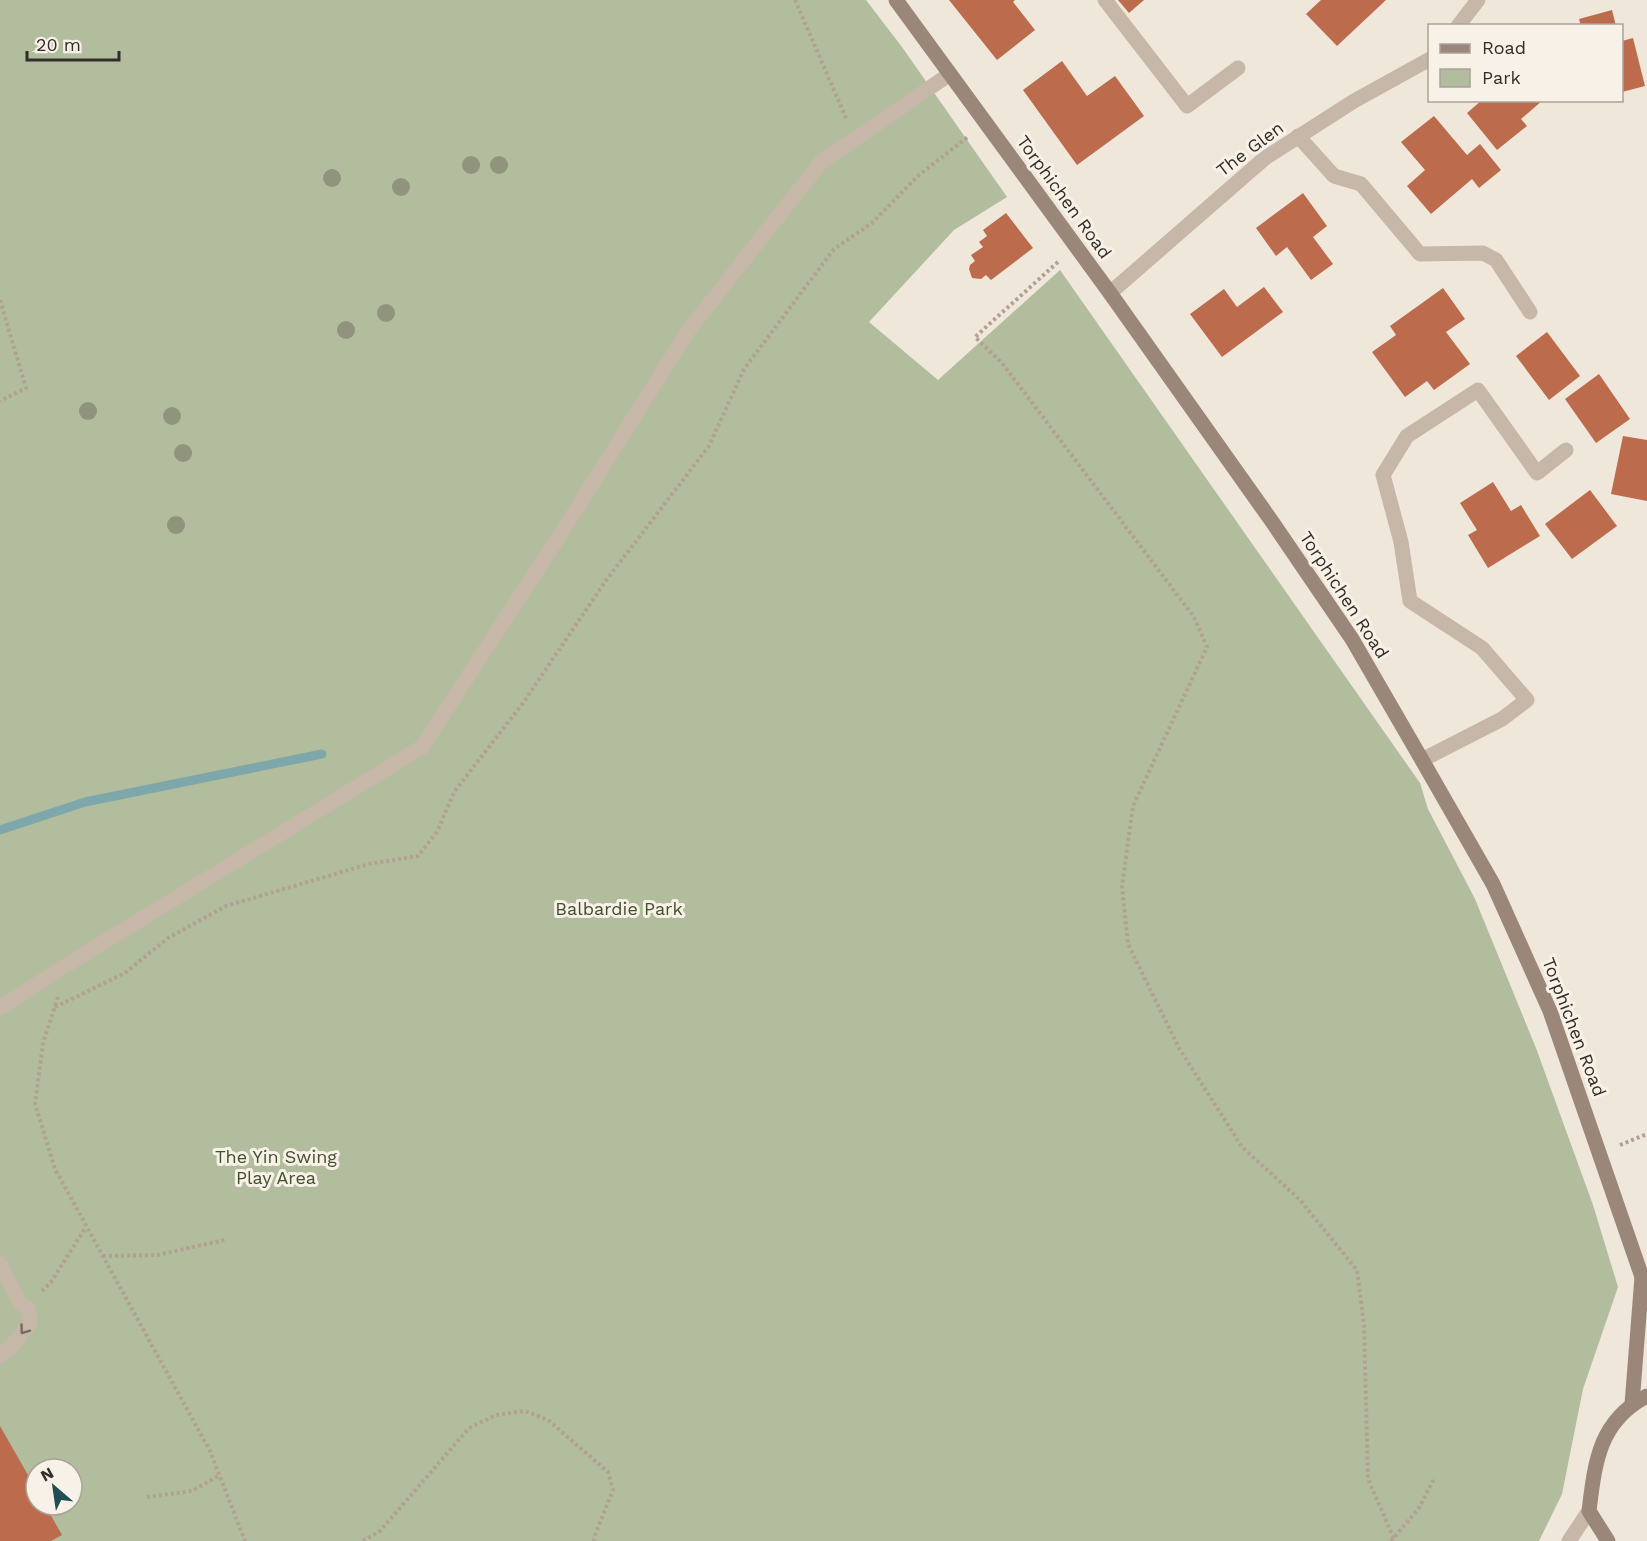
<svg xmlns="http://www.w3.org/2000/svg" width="1647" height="1541" font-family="'Work Sans',sans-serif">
	<rect width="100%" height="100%" fill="#f0e7db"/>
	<path fill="#b1bd9d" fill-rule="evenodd" d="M0,0h866l36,47 105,150 -53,33 -85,92 69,58 122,-110 360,513 8,26 47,90 61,149 57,157 25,82 -35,102 -21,105 -23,47h-1539zM36,1469h36v36h-36z"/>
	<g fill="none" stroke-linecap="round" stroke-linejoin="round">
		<path stroke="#7da7aa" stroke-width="9" d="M0,830l85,-28 237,-48"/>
	</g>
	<g fill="#bc6b4d">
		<path d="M949,0h66l-2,2 22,28 -38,30z"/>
		<path d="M1118,0h26l-15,13z"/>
		<path d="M1321,0h65l-49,46 -31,-32z"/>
		<path d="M1612,10l4,16h-35l-2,-7z"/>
		<path d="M1633,38l12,48 -23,6v-51z"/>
		<path d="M1062,61l25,35 28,-20 29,40 -67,49 -54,-75z"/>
		<path d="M1482,100h61l-22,19 6,7 -30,24 -30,-37z"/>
		<path d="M1434,116l33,39 13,-11 21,26 -22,18 -7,-9 -41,35 -24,-28 18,-16 -24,-28z"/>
		<path d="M1303,193l24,33 -14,11 20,27 -22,16 -24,-33 -11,9 -20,-28z"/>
		<path d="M1006,213l27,35 -42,32 -5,-5 -5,4 -9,-1 -3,-9 1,-4 5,-4 -4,-6 12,-8 -4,-5 8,-6 -4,-6z"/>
		<path d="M1264,287l19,25 -61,45 -32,-43 34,-25 13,18z"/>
		<path d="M1443,288l22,31 -19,13 24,32 -36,26 -7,-9 -22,16 -33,-45 24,-17 -6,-9z"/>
		<path d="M1547,332l33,44 -31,24 -33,-44z"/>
		<path d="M1599,374l31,45 -34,24 -31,-44z"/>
		<path d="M1623,436l24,4v61l-36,-7z"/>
		<path d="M1493,482l18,29 10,-6 19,31 -52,32 -20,-33 9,-5 -17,-27z"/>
		<path d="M1590,490l27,36 -45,33 -27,-35z"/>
		<path d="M0,1426l36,63v16h9l17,30 -11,6h-51z"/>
	</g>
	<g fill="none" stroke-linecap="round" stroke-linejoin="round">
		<g stroke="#b2a193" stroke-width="4" stroke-dasharray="3 3" stroke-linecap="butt">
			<path d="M795,0l51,118"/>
			<path d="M1058,262l-83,75 27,26 192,254 13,30 -74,159 -11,80 6,58 51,104 63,99 58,53 57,70 7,55 4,154 27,62"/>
			<path d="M0,300l26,88 -26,13"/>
			<path d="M58,997l-15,46 -8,61 20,65 155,282 35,90"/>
			<path d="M55,1007l70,-34 43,-35 58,-32 143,-42 49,-8 19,-24 17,-40 69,-89 84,-124 102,-133 35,-77 90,-120 38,-26 47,-48 50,-39"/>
			<path d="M1620,1145l27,-11"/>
			<path d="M103,1256l54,-1 68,-15"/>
			<path d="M42,1291l9,-9 35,-55"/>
			<path d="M147,1497l45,-6 28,-16"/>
			<path d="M363,1541l17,-10 89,-103 27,-13 29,-4 23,9 60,52 5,18 -18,45 -1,6"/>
			<path d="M1391,1541l28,-33 16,-31"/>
		</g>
		<g stroke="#c7b7a8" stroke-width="15">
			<path d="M1105,0l82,106 51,-38"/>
			<path d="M1298,136l36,40 27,8 59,70 63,-1 13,7 34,52"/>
			<path d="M0,1008l68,-44 354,-217 143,-220 123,-196 133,-169 129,-88"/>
			<path d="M0,1264l20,39 8,5 2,15 -19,24 -11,9"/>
		</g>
		<g stroke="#c7b7a8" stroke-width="15">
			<path d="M1458,26l20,-26"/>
			<path d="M1110,293l155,-135 89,-57 76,-42"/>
			<path d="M1422,760l80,-41 25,-19 -45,-52 -72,-47 -9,-59 -18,-67 24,-39 71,-46 59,83 29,-23"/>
			<path d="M1569,1541l20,-30"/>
		</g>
		<g stroke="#9a877a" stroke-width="15">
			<path d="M896,0l214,293 163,230 79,116 70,121 71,124 57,127 92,266 5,8"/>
			<path d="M1632,1404l10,-127"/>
			<path d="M1608,1541l-19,-30c6,-49 10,-90 58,-115"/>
		</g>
	</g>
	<g fill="#91947c">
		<circle cx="471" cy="165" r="9"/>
		<circle cx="499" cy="165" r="9"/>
		<circle cx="332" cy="178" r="9"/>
		<circle cx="401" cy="187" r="9"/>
		<circle cx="386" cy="313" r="9"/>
		<circle cx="346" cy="330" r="9"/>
		<circle cx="88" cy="411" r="9"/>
		<circle cx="172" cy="416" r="9"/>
		<circle cx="183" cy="453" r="9"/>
		<circle cx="176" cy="525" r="9"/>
	</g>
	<defs><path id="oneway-chevron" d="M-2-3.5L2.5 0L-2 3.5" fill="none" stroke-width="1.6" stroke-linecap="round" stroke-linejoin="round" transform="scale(1.5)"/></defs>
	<use stroke="#766b62" href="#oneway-chevron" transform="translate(24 1330) rotate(126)"/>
	<g text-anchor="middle" stroke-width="6" stroke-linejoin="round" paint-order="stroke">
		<g font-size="18" fill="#342c28" stroke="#f8f1e7">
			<text transform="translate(1250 149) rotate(-37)" y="6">The Glen</text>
			<text transform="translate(1064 197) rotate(54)" y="6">Torphichen Road</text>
			<text transform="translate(1344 595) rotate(57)" y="6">Torphichen Road</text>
			<text transform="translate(1574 1027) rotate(69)" y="6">Torphichen Road</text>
		</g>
		<g font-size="18" fill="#43502e" stroke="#f8f1e7">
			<text x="619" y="915">Balbardie Park</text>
			<text x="276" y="1163">The Yin Swing<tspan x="276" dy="21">Play Area</tspan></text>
		</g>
	</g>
	<rect x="1428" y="24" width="195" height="78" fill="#f8f1e7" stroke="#aaa29b" stroke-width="1.5"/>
	<rect x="1440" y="44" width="30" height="9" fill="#9a877a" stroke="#aaa29b" stroke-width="1.5"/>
	<text x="1482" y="54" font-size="18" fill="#342c28">Road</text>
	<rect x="1440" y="69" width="30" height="18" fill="#b1bd9d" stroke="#aaa29b" stroke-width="1.5"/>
	<text x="1482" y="84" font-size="18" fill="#342c28">Park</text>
	<g transform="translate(54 1487) rotate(331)"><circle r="28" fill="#f8f1e7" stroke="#aaa29b" stroke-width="1.5"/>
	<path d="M0-4.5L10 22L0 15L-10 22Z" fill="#214e52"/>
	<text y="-9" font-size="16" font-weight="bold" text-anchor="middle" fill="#342c28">N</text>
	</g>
	<path d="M27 51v9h92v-9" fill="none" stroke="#342c28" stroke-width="3"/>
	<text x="36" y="51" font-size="18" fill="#342c28" stroke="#f8f1e7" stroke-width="4.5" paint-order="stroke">20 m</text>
</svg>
